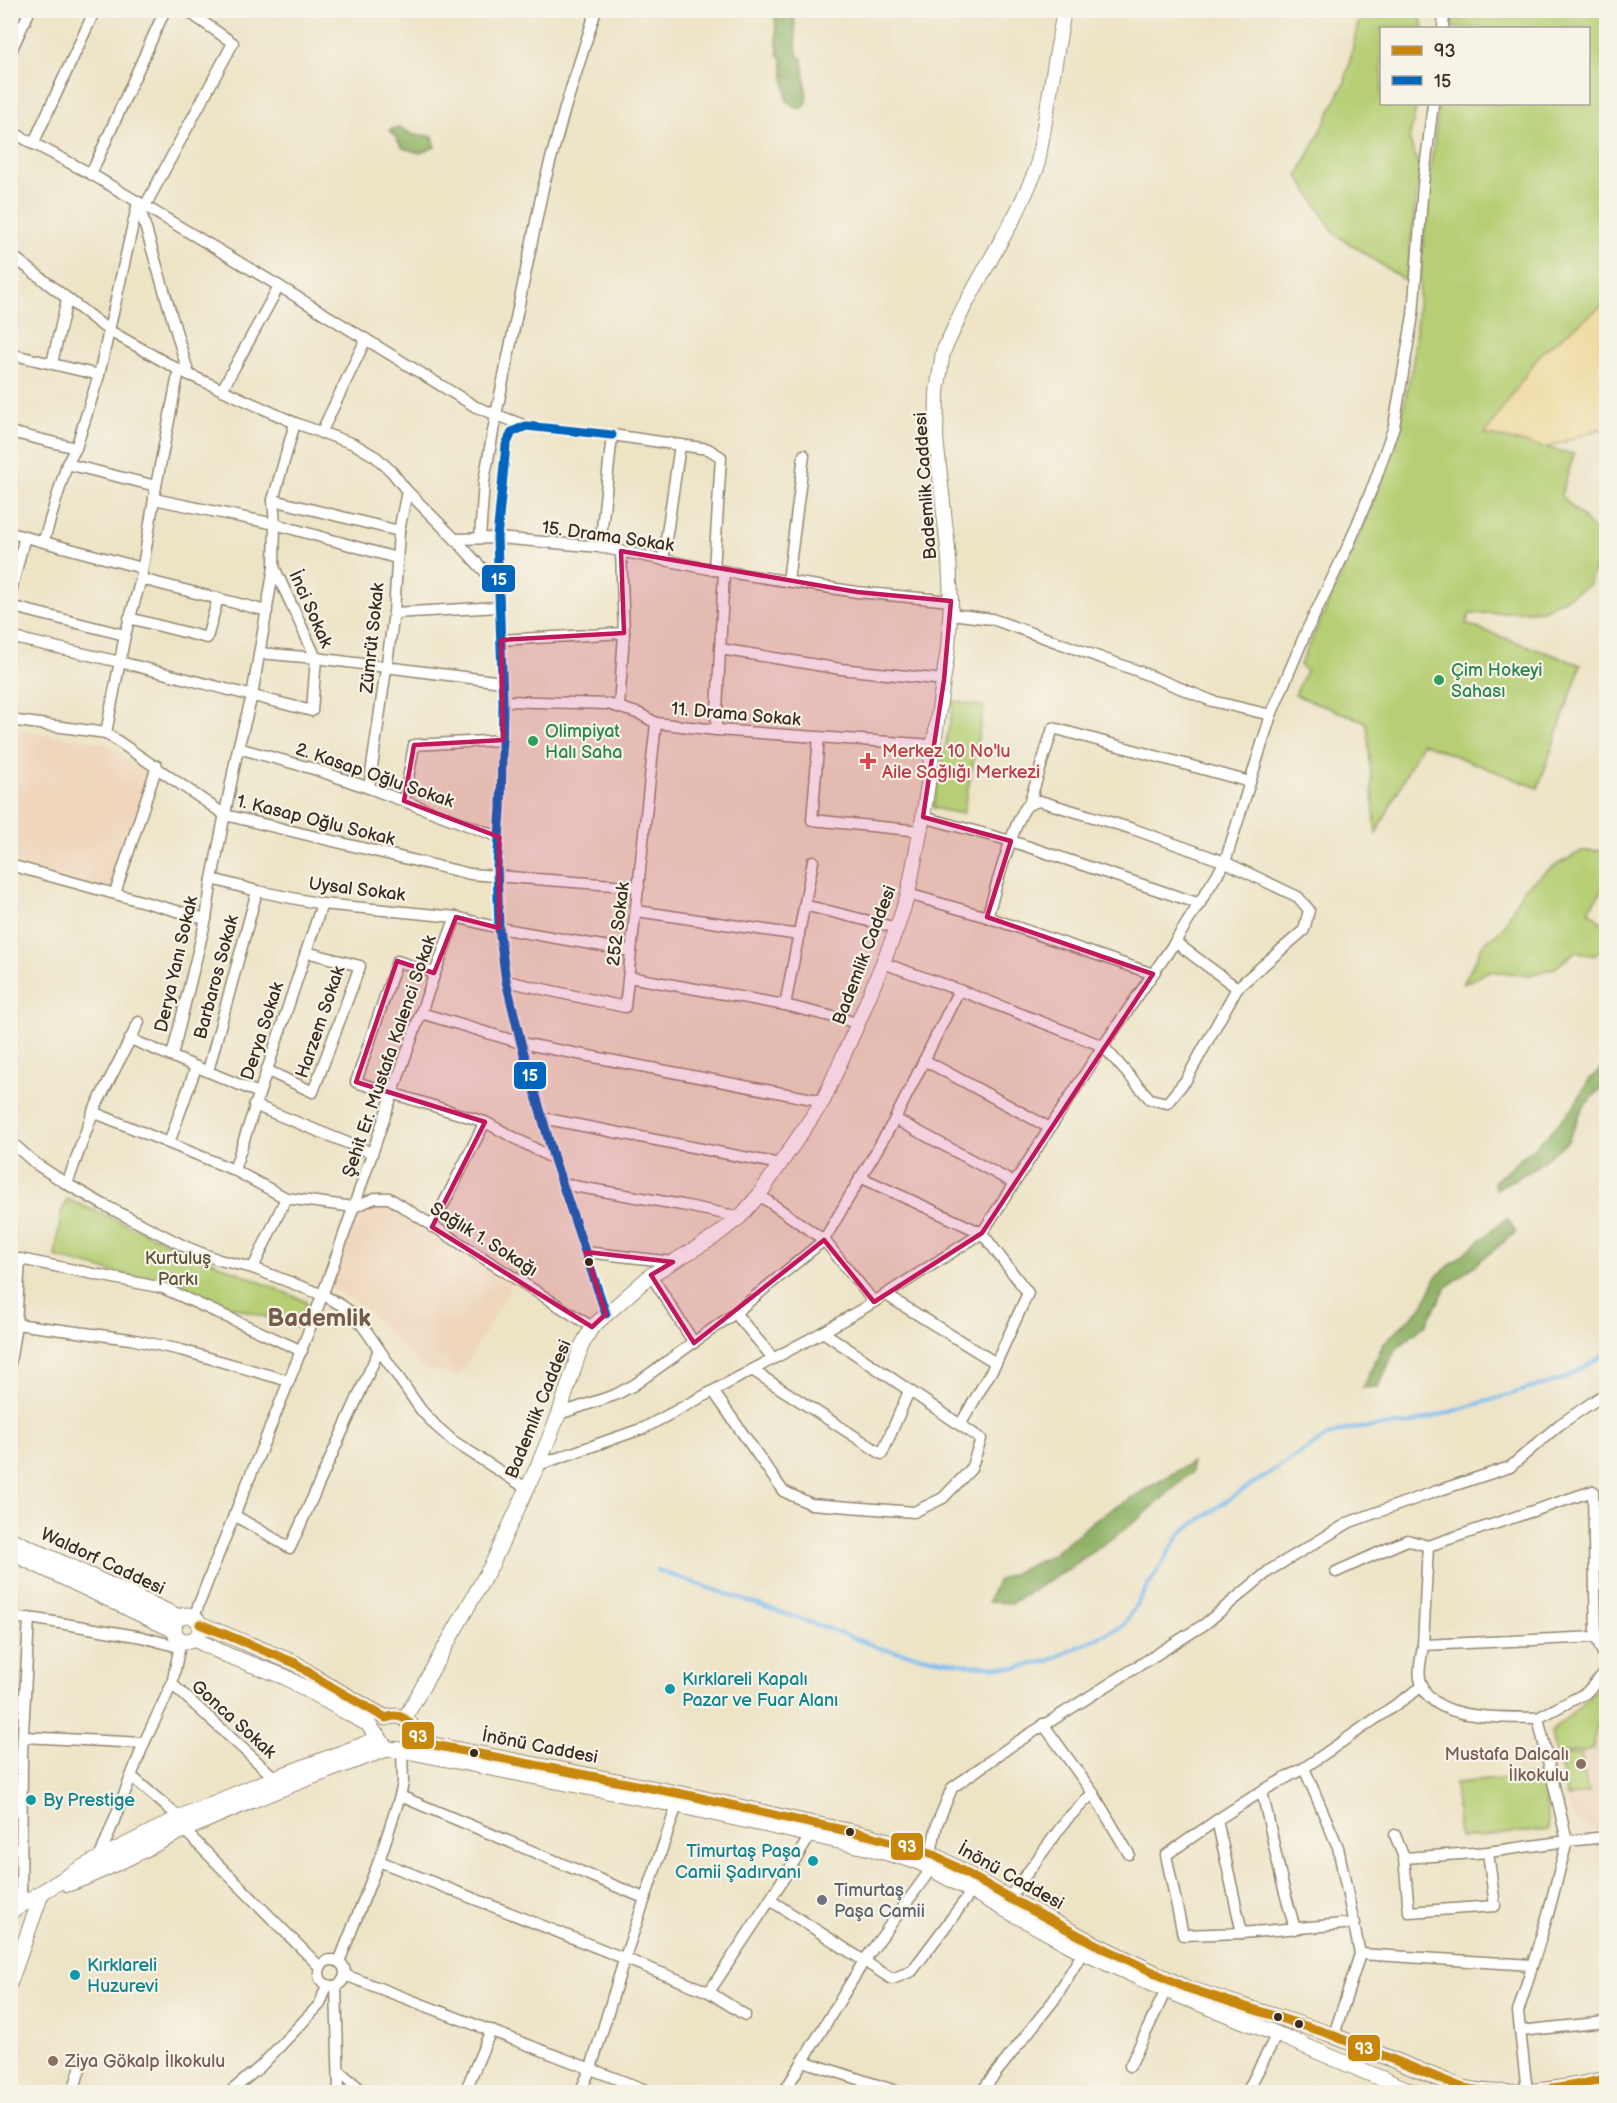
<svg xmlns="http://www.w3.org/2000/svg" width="1617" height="2103" font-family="'Balsamiq Sans',sans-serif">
	<rect width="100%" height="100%" fill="#f7f3e8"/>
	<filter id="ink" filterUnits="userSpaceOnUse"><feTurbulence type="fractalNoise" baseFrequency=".0167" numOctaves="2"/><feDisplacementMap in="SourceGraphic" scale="12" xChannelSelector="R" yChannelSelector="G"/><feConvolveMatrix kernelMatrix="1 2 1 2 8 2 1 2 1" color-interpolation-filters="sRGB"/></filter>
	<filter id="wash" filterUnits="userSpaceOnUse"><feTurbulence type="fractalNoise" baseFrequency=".008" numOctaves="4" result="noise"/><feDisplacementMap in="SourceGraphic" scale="24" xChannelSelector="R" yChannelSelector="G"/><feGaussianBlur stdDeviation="1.35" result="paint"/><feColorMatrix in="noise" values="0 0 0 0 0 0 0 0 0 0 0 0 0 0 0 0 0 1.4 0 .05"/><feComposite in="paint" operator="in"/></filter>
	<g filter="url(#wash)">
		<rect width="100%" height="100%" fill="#ede4c6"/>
		<g fill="#efd6bc">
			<path d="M10,729l95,14 40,29 4,15 -34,107 -104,-30z"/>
			<path d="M389,1198l126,81 -56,98 -37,-9 -60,-62 -36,-21 28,-78z"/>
			<path d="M1606,1678v150l-10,2 -9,-3 -15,-8 -25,-88 32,-27 23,-25z"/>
		</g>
		<g fill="#b6cf75" stroke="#787c4a" stroke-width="1.5">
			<path d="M1361,11h57l6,17h-42v76h35l-8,35 11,29 -14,113 -71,-47 -37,-58 47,-94z"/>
			<path d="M1451,11h155v292l-65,50 -56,81 89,20 -13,41 45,47 -18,44 -45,24 -73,4 -4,10 115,41 -43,123 -116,-45 -46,91 -9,-110 -4,-3 -68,-26 11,-24 -6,-6 63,-137 32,-81 18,-85 16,-181 10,-77h149v-76h-139z"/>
			<path d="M954,701l30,6 -21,107 -30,-6z"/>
			<path d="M1606,850v34l-17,26 17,17v18l-12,11 -18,-5 -21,17 -26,7 -40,-4 -26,13 21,-41 19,-15 20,-39 28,-21 31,-17z"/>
			<path d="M67,1199l240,103 -10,25 -139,-44 -103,-26 6,-43z"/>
			<path d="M1606,1680v43l-10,1 -2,25 -12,4 -3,-3 -23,7 -5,-25 30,-26 22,-25z"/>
			<path d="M1580,1753l8,39 -21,5 -9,-40z"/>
			<path d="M1544,1775l4,55 -89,8 -4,-55z"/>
		</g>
		<g fill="#90b266" stroke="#666e42" stroke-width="1.5">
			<path d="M777,11h15l2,3 3,41 6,5 4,42 -4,6h-7l-9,-7 -5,-43 -4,-4 -3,-39z"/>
			<path d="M399,127l15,8 19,1 2,11 -15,6 -17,-5 -13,-18z"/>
			<path d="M1606,1064v19l-23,24 -15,34 -38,30 -35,18 -1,-7 54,-47 26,-29 15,-26z"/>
			<path d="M1507,1218l9,14 -70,56 -20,36 -31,26 -17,37 -16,1 22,-45 39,-37 14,-30z"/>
			<path d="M1192,1462v10l-53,47 -71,50 -56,34 -24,-1 9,-21 55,-26 45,-37z"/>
		</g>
		<path fill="#eeda9e" stroke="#94825e" stroke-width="1.5" d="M1606,303v128l-8,-2 -51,19 -62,-14 56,-81z"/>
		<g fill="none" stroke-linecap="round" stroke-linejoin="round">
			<path stroke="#7bbbf0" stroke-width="4" d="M657,1570l175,60 50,19 89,16 44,3 33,-7 75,-35 58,-93 48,-34 97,-62 22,-8 61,-5 157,-46 40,-24"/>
		</g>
	</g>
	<g filter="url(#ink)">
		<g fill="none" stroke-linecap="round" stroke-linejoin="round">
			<g stroke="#948772" stroke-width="13">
				<g id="minor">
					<path d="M1443,28l1,-18"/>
					<path d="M10,53l20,-43"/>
					<path d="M10,131l81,43 47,28 51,173"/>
					<path d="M33,144l62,-134"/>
					<path d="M91,174l74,-164"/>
					<path d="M145,206l88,-163 -47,-33"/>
					<path d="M10,254l98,76 71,40 116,53 59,21 22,13 16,15 15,19 48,48 42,-1 103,9 114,23 143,22 94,9"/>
					<path d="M279,286l197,121 50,19"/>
					<path d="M10,354l89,21"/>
					<path d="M52,363l15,-63"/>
					<path d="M10,432l66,16"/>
					<path d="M321,433l45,-94"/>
					<path d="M67,464l89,22"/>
					<path d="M154,499l121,25 121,34"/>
					<path d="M273,500l126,31"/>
					<path d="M10,533l132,35"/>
					<path d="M480,538l4,-57 12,-66 47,-227 22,-80 31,-98"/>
					<path d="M455,539l44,48"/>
					<path d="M44,540l23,-76 9,-16 23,-73 39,-173 141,84 -57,104"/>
					<path d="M600,547l12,-112 96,14 13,8 -7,113"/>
					<path d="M663,560l17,-115"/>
					<path d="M141,579l126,32"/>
					<path d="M788,581l16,-126"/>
					<path d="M10,595l15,-59"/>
					<path d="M10,606l115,29"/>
					<path d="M394,613l105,-6"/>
					<path d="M950,614l42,5 146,52 74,30 59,14"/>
					<path d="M129,618l78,20 11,-40"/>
					<path d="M10,637l110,25 192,49 4,-53 -42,-91"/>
					<path d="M501,640l123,-7"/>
					<path d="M720,649l121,20 103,11"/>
					<path d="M259,653l57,5 186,24"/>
					<path d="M503,701l105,3 32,10 16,9 60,7 217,15"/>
					<path d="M619,707l5,-74 -3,-82"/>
					<path d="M10,720l96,13 119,82 245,59 169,13"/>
					<path d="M716,730l8,-159"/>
					<path d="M106,733l19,-98 16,-56 15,-93 23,-116"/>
					<path d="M819,737l-7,83 108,11"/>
					<path d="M238,748l76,21 55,19 130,49"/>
					<path d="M369,788l25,-175 5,-82 8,-40"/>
					<path d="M404,801l10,-56 89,-5"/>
					<path d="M1029,804l24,-76 197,54"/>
					<path d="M923,817l88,24 189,63"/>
					<path d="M10,865l196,54"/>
					<path d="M212,879l45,12 65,13 134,13 43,11 132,23"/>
					<path d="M115,893l42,-127"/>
					<path d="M908,894l79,23 166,57"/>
					<path d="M804,905l93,23"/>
					<path d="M637,911l162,24"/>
					<path d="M1175,942l62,46"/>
					<path d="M883,963l76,27 144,56 47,53 17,4 19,-23 51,-92 67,-58 5,-20 -11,-13 -73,-35 -92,-33 -93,-28c-5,1 -9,2 -13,5 -13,13 -33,89 -40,111"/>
					<path d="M434,973l-37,-12 -41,121 129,40 69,37"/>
					<path d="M629,977l156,28 73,18"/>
					<path d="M506,981l119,26 31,-284"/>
					<path d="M785,1005l28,-144"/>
					<path d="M421,1013l100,30 302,58"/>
					<path d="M130,1039l129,54"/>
					<path d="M172,1056l34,-137 6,-40 26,-131 14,-52 22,-129 1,-43 -2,-24 22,-77"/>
					<path d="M924,1060l126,68"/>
					<path d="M266,1070l47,22 47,-126 -54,-14"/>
					<path d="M208,1071l49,-180"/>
					<path d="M254,1105l118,48"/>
					<path d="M93,1112l141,58 52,28 68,9"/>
					<path d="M542,1118l238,46"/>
					<path d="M895,1119l119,64"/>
					<path d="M10,1141l26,23 31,20 37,21 82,42 33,13 34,8 70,27 18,10 14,10 12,17 54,78 15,16 17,15 73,47"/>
					<path d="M169,1143l27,-76"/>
					<path d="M234,1170l88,-266"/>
					<path d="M860,1177l122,56 46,60 -32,70 -36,62"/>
					<path d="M67,1184l26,-72 46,-90"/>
					<path d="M562,1184l120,21 58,12"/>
					<path d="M759,1195l65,45 50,62"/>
					<path d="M354,1207l21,-9h14l203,129"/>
					<path d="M432,1227l53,-105"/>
					<path d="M586,1252l87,10"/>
					<path d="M253,1268l33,-70"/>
					<path d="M651,1275l43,68"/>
					<path d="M886,1295l110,68"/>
					<path d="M735,1313l38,45"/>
					<path d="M606,1314l-52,-155 -33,-116 -15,-62 -7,-53 -2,-62 4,-57 2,-108 -6,-163 9,-93 6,-13 14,-6 86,9"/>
					<path d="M16,1324l114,15 51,11 108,31"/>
					<path d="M10,1363l6,-39 4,-65 143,29 139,63"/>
					<path d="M752,1370l130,84 27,-63"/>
					<path d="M713,1391l70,100 28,13 103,8 29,-14 28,-29 10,-30 -158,-107"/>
					<path d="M559,1414l56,-19 19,-10 101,-72 89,-73 71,-121 64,-129"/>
					<path d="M538,1465l106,-37 179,-96 51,-30 108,-69 121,-187 72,-104 50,-80 46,-147 35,-83 43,-88 26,-63 19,-55 19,-111 10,-130 10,-81"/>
					<path d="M234,1515l56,33 89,-198"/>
					<path d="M1336,1572l71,-32 21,6"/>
					<path d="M194,1617c41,-109 89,-215 129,-324 46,-125 85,-252 133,-376"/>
					<path d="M10,1618l26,1 106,18 37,10"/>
					<path d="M1423,1645l5,-99 165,-55 3,146 10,24"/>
					<path d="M172,1684l103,94"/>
					<path d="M1538,1718c-33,-1 -111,5 -118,-40 -2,-10 2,-23 3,-33l173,-8"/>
					<path d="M1043,1724l50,69 36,61"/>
					<path d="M23,1737l121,6"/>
					<path d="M1304,1768l34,79 22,107 -26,81"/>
					<path d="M131,1776l49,42"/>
					<path d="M1262,1791l20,91 13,47"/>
					<path d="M400,1796l244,102"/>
					<path d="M1217,1820l-51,35 17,80 59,-2 113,-10"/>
					<path d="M184,1830l136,137"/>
					<path d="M1395,1835l9,23 5,54 86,-6 -7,-54"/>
					<path d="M931,1853l6,-29 15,-36 59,-42 194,-122 65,-54 80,-48 87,-31 73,-24 49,-42 47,-32"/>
					<path d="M1404,1858l84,-6 79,-11 -29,-123 48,-25 20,-22"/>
					<path d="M99,1859l45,-116 28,-59 9,-44"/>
					<path d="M379,1861l330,131 36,23"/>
					<path d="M931,1869l-67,92 28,18 20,-8 60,-80"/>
					<path d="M1009,1898l58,-79 26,-26"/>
					<path d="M770,1900l94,61 -80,131"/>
					<path d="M21,1904l1,-151 7,-135"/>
					<path d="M1242,1933l-25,-113 45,-29 42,-23 119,-82"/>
					<path d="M1360,1954l172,11"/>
					<circle cx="332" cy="1973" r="13"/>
					<path d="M339,1962l40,-101 21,-65 3,-13 -1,-33"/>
					<path d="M345,1975l306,117"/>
					<path d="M336,1986l3,106"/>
					<path d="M709,1992l61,-92 40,-64"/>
					<path d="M1520,2031l86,-9"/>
					<path d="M803,2061l96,31"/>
					<path d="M1130,2066l36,-76"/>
					<path d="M339,2071l25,21"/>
					<path d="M73,2092l9,-30"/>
					<path d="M230,2092l30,-25 60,-63 7,-19"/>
					<path d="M465,2092l26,-62"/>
					<path d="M580,2092l11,-24 34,-111 52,-152"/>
					<path d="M981,2092l73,-92 29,-48"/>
					<path d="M1247,2092l30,-58"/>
					<path d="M1527,2092l-9,-80 30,-98 19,-73 39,-4"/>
				</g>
			</g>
			<g stroke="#948772" stroke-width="16">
				<g id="tertiary">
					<path d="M405,1718l87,-154 46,-99 21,-51 22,-67 11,-20 59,-52 62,-37 27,-21 19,-22 64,-94 35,-78 39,-95 11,-34 15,-77 25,-169 3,-47 -2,-42 -13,-121 1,-46 6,-40 21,-45 53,-95 20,-44 27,-158"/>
					<path d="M10,1983l32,-90"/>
				</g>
			</g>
			<g stroke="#948772" stroke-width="17">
				<g id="secondary">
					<path d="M10,1539l169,78"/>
					<path d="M10,1552l164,78"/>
					<circle cx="187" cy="1628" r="13"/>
					<path d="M200,1624l95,39 26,18 65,37c14,-6 25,2 29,16l19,11 258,51 108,25 67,14 64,18 78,45 86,46 89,43 143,46 136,55c47,10 98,1 143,-9"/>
					<path d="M194,1639l33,16 58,22 54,31 29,16 19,25 15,1 275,55 193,43 49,14 164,90 83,38 118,47 129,55"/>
					<path d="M68,1884c40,-14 77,-36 116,-54 66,-30 135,-57 203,-81"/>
					<path d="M10,1912l73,-45 102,-52 90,-37 88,-33 16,-8"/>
					<path d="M1605,2092h1"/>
				</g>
			</g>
			<use href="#minor" stroke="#fff" stroke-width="10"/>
			<use href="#tertiary" stroke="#fff" stroke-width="14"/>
			<use href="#secondary" stroke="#fff" stroke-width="15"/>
			<g stroke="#f7f3e8" stroke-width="14">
				<path id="bus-1" d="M200,1624l95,39 26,18 65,37c14,-6 25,2 29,16l19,11 258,51 108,25 67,14 64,18 78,45 86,46 89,43 143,46 136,55c47,10 98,1 143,-9"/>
			</g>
			<g stroke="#f7f3e8" stroke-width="14">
				<path id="bus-2" d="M606,1314l-52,-155 -33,-116 -15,-62 -7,-53 -2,-62 4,-57 2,-108 -6,-163 9,-93 6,-13 14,-6 86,9"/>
			</g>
			<use href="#bus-1" stroke="#c88708" stroke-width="9"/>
			<use href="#bus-2" stroke="#0065bd" stroke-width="9"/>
		</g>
	</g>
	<path fill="#c2185b" fill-opacity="0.2" stroke="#c2185b" stroke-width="4.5" stroke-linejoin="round" d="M621,551l236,41 94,9 -7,79 -21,137 88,24 -24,76 166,57 -171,259 -108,69 -50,-62 -130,103 -43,-68 22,-13 -87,-10 20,62 -14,13 -160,-100 53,-105 -129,-40 41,-121 37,12 22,-56 43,11v-91l-95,-36 10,-56 89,-5 -2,-100 123,-7z"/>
	<g fill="#2e9e5b" stroke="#f7f3e8" stroke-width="2">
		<circle cx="1439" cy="680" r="6"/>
		<circle cx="533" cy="741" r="6"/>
	</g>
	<path fill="#e0444e" stroke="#f7f3e8" stroke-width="2" d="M865 752h6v6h6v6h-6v6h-6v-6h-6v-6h6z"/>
	<g fill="#3b2a1e" stroke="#f7f3e8" stroke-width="2">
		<circle cx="589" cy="1262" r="5"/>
		<circle cx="474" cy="1753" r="5"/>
		<circle cx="850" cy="1832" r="5"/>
		<circle cx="1278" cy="2017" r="5"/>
		<circle cx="1299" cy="2024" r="5"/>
	</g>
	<g fill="#0f9aa8" stroke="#f7f3e8" stroke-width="2">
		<circle cx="670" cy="1689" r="6"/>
		<circle cx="31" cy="1800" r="6"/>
		<circle cx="813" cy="1861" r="6"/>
		<circle cx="75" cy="1975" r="6"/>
	</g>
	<g fill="#8d6e63" stroke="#f7f3e8" stroke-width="2">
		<circle cx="1581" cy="1764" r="6"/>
		<circle cx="53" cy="2061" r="6"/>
	</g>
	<circle fill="#6b7280" stroke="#f7f3e8" stroke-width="2" cx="822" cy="1900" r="6"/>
	<g text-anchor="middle" stroke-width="4.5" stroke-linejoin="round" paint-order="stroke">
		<g font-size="18" fill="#3b2a1e" stroke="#f7f3e8">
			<text transform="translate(925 486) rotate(-94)" y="6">Bademlik Caddesi</text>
			<text transform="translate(608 536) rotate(8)" y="6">15. Drama Sokak</text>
			<text transform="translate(311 609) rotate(66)" y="6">İnci Sokak</text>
			<text transform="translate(372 638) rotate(-84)" y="6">Zümrüt Sokak</text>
			<text transform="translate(736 714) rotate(5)" y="6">11. Drama Sokak</text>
			<text transform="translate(375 775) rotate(19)" y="6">2. Kasap Oğlu Sokak</text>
			<text transform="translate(316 820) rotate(14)" y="6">1. Kasap Oğlu Sokak</text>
			<text transform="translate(357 889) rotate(7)" y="6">Uysal Sokak</text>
			<text transform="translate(618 924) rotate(-83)" y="6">252 Sokak</text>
			<text transform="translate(864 955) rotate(-69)" y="6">Bademlik Caddesi</text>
			<text transform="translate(176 964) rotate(-77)" y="6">Derya Yanı Sokak</text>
			<text transform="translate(216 977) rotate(-75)" y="6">Barbaros Sokak</text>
			<text transform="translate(320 1022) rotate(-71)" y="6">Harzem Sokak</text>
			<text transform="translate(262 1031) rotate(-72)" y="6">Derya Sokak</text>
			<text transform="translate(389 1056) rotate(-71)" y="6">Şehit Er. Mustafa Kalenci Sokak</text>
			<text transform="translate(484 1239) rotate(32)" y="6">Sağlık 1. Sokağı</text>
			<text transform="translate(538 1409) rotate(-68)" y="6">Bademlik Caddesi</text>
			<text transform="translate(103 1561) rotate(25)" y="6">Waldorf Caddesi</text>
			<text transform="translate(234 1719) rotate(42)" y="6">Gonca Sokak</text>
			<text transform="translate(540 1746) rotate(11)" y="6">İnönü Caddesi</text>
			<text transform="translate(1011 1876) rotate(29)" y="6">İnönü Caddesi</text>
		</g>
		<g font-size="18" fill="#27864d" stroke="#f7f3e8" text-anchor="start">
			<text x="1451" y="676">Çim Hokeyi<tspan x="1451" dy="21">Sahası</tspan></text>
			<text x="545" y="737">Olimpiyat<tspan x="545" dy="21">Halı Saha</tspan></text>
		</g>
		<g font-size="18" fill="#be3a42" stroke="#f7f3e8" text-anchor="start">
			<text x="882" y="757">Merkez 10 No'lu<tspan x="882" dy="21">Aile Sağlığı Merkezi</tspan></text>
		</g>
		<g font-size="18" fill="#5a5334" stroke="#f7f3e8">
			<text x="178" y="1264">Kurtuluş<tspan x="178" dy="21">Parkı</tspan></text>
		</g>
		<g font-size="18" fill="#0d838f" stroke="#f7f3e8" text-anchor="start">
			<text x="682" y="1685">Kırklareli Kapalı<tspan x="682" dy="21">Pazar ve Fuar Alanı</tspan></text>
			<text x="43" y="1806">By Prestige</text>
			<text x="801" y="1857" text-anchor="end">Timurtaş Paşa<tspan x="801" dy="21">Camii Şadırvanı</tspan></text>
			<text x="87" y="1971">Kırklareli<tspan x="87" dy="21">Huzurevi</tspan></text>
		</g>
		<g font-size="18" fill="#785e54" stroke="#f7f3e8" text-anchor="end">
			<text x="1569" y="1760">Mustafa Dalcalı<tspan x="1569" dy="21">İlkokulu</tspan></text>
			<text x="65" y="2067" text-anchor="start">Ziya Gökalp İlkokulu</text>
		</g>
		<g font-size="18" fill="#5b616d" stroke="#f7f3e8" text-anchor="start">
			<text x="834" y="1896">Timurtaş<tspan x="834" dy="21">Paşa Camii</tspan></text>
		</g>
		<g font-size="24" font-weight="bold" fill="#765b48" stroke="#f7f3e8">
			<text x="319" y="1326">Bademlik</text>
		</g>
	</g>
	<g stroke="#f7f3e8" stroke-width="2">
		<rect x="481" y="564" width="35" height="29" rx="6" fill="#0065bd"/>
		<rect x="513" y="1061" width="34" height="29" rx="6" fill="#0065bd"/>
		<rect x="401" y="1721" width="34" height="29" rx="6" fill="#c88708"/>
		<rect x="890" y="1832" width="34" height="29" rx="6" fill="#c88708"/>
		<rect x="1347" y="2034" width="34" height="28" rx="6" fill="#c88708"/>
	</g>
	<g font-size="16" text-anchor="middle" font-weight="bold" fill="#fff">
		<text x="499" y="585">15</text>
		<text x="530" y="1081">15</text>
		<text x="418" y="1742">93</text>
		<text x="907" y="1852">93</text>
		<text x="1364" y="2054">93</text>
	</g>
	<rect width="1617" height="2103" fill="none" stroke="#f7f3e8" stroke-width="36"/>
	<rect x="1380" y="27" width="210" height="78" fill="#f7f3e8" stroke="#aca397" stroke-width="1.5"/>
	<rect x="1392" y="46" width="30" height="9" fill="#c88708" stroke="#aca397" stroke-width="1.5"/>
	<text x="1434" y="57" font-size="18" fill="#3b2a1e">93</text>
	<rect x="1392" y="76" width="30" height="9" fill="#0065bd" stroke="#aca397" stroke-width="1.5"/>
	<text x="1434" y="87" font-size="18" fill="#3b2a1e">15</text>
</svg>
